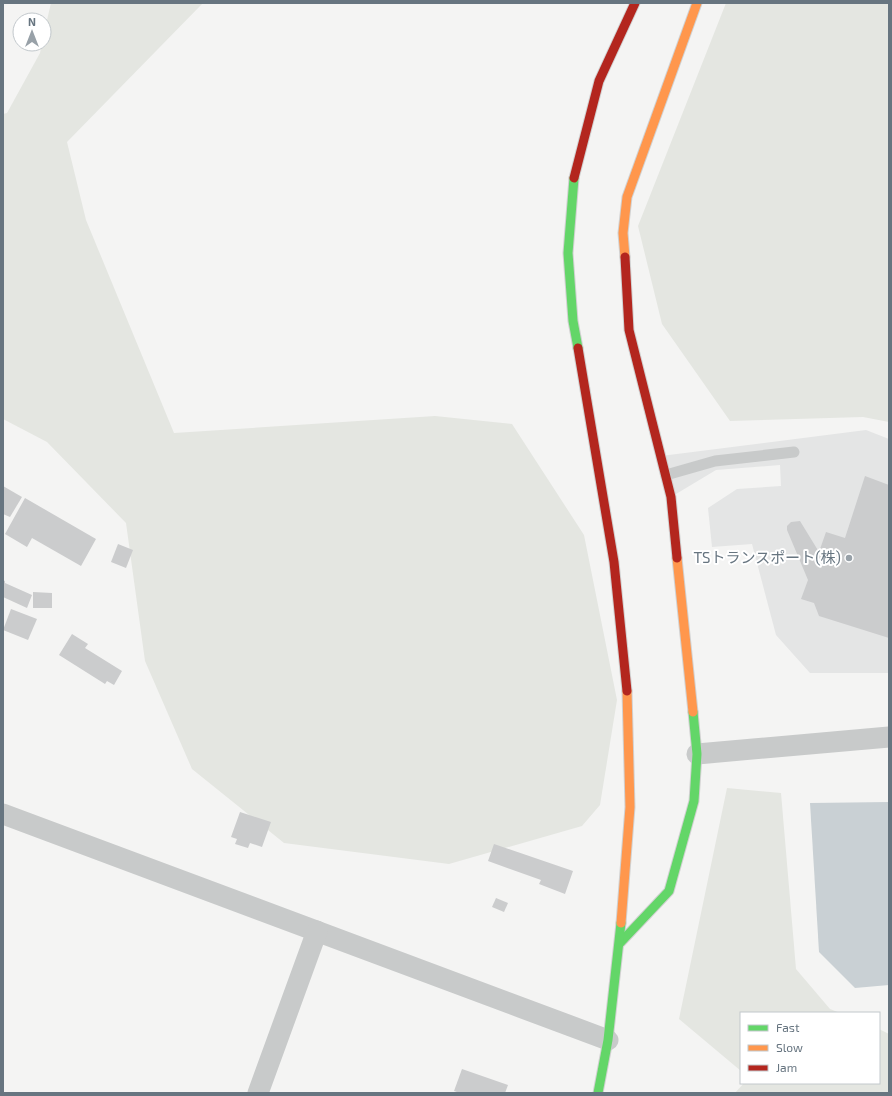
<svg xmlns="http://www.w3.org/2000/svg" width="892" height="1096" font-family="'Exo 2','Noto Sans JP',sans-serif">
	<rect width="100%" height="100%" fill="#f4f4f3"/>
	<path fill="#e4e5e5" d="M866,430l23,9v234h-79l-34,-38 -24,-91 -40,3 -4,-39 29,-19 44,-3 -1,-21 -64,5 -45,27 -10,-41z"/>
	<g fill="#e4e6e1">
		<path d="M51,3h152l-136,139 19,78 88,213 261,-17 77,8 72,111 33,165 -17,105 -18,21 -133,38 -165,-21 -92,-74 -47,-108 -19,-138 -79,-81 -44,-23v-305l4,-1 33,-60 2,-9h2v-11z"/>
		<path d="M726,3h163v419l-26,-5 -133,4 -68,-97 -24,-98z"/>
		<path d="M727,788l54,5 15,176 34,40 10,4h-99v58l-62,-52z"/>
		<path d="M879,1029l10,5v59h-154l9,-10h135z"/>
	</g>
	<path fill="#c9d0d4" d="M889,802v183l-34,3 -36,-36 -9,-149z"/>
	<g fill="#cbcccd">
		<path d="M865,476l24,9v153l-70,-22 -5,-13 -13,-4 7,-19 -21,-50v-4l4,-4 9,-1 19,31 7,-20 19,6z"/>
		<path d="M3,486l19,11 -12,20 -7,-3z"/>
		<path d="M25,498l71,41 -15,27 -49,-28 -5,9 -22,-13z"/>
		<path d="M118,544l15,6 -7,18 -15,-6z"/>
		<path d="M3,580l2,1v2l27,12 -5,13 -24,-11z"/>
		<path d="M33,592l19,1v15h-19z"/>
		<path d="M11,609l26,10 -9,21 -25,-10z"/>
		<path d="M72,634l16,10 -3,4 37,23 -8,14 -7,-4 -2,3 -46,-29z"/>
		<path d="M240,812l31,10 -9,25 -12,-4 -2,5 -13,-4 2,-5 -6,-2z"/>
		<path d="M494,844l79,27 -8,23 -26,-10 2,-4 -53,-19z"/>
		<path d="M496,898l12,5 -4,9 -12,-5z"/>
		<path d="M462,1069l46,16 -3,8h-45l-6,-2z"/>
	</g>
	<g fill="none" stroke-linecap="round" stroke-linejoin="round">
		<g stroke="#d1d1d1" stroke-width="11">
			<g id="fast">
				<path d="M574,178l-6,75 5,68 5,27"/>
				<path d="M620,943l49,-52 25,-90 3,-47 -4,-42"/>
				<path d="M598,1093l10,-53 13,-117"/>
			</g>
		</g>
		<g stroke="#d1d1d1" stroke-width="11">
			<g id="slow">
				<path d="M625,257l-2,-24 4,-36 70,-194"/>
				<path d="M677,558l16,154"/>
				<path d="M621,923l9,-116 -3,-116"/>
			</g>
		</g>
		<g stroke="#d1d1d1" stroke-width="11">
			<g id="jam">
				<path d="M574,178l25,-97 36,-78"/>
				<path d="M625,257l4,73 42,167 6,61"/>
				<path d="M578,348l36,214 13,129"/>
			</g>
		</g>
		<path stroke="#c8caca" stroke-width="11" d="M666,475l49,-14 79,-9"/>
		<g stroke="#c8caca" stroke-width="21">
			<path d="M697,754l192,-17"/>
			<path d="M3,814l605,226"/>
			<path d="M258,1093l59,-162"/>
		</g>
		<use href="#fast" stroke="#63d668" stroke-width="9"/>
		<use href="#slow" stroke="#ff974d" stroke-width="9"/>
		<use href="#jam" stroke="#b3261e" stroke-width="9"/>
	</g>
	<circle fill="#98a1a8" stroke="#fff" stroke-width="1.5" cx="849" cy="558" r="4"/>
	<g text-anchor="middle" stroke-width="4" stroke-linejoin="round" paint-order="stroke">
		<g font-size="15" fill="#677580" stroke="#fff" text-anchor="end">
			<text x="841" y="563">TSトランスポート(株)</text>
		</g>
	</g>
	<rect width="892" height="1096" fill="none" stroke="#677580" stroke-width="8"/>
	<rect x="740" y="1012" width="140" height="72" fill="#ffffff" stroke="#c2c8cc"/>
	<rect x="748" y="1025" width="20" height="6" fill="#63d668" stroke="#c2c8cc"/>
	<text x="776" y="1032" font-size="12" fill="#677580">Fast</text>
	<rect x="748" y="1045" width="20" height="6" fill="#ff974d" stroke="#c2c8cc"/>
	<text x="776" y="1052" font-size="12" fill="#677580">Slow</text>
	<rect x="748" y="1065" width="20" height="6" fill="#b3261e" stroke="#c2c8cc"/>
	<text x="776" y="1072" font-size="12" fill="#677580">Jam</text>
	<g transform="translate(32 32)"><circle r="19" fill="#ffffff" stroke="#c2c8cc"/>
	<path d="M0-3L7 15L0 10L-7 15Z" fill="#98a1a8"/>
	<text y="-6" font-size="11" font-weight="bold" text-anchor="middle" fill="#677580">N</text>
	</g>
</svg>
